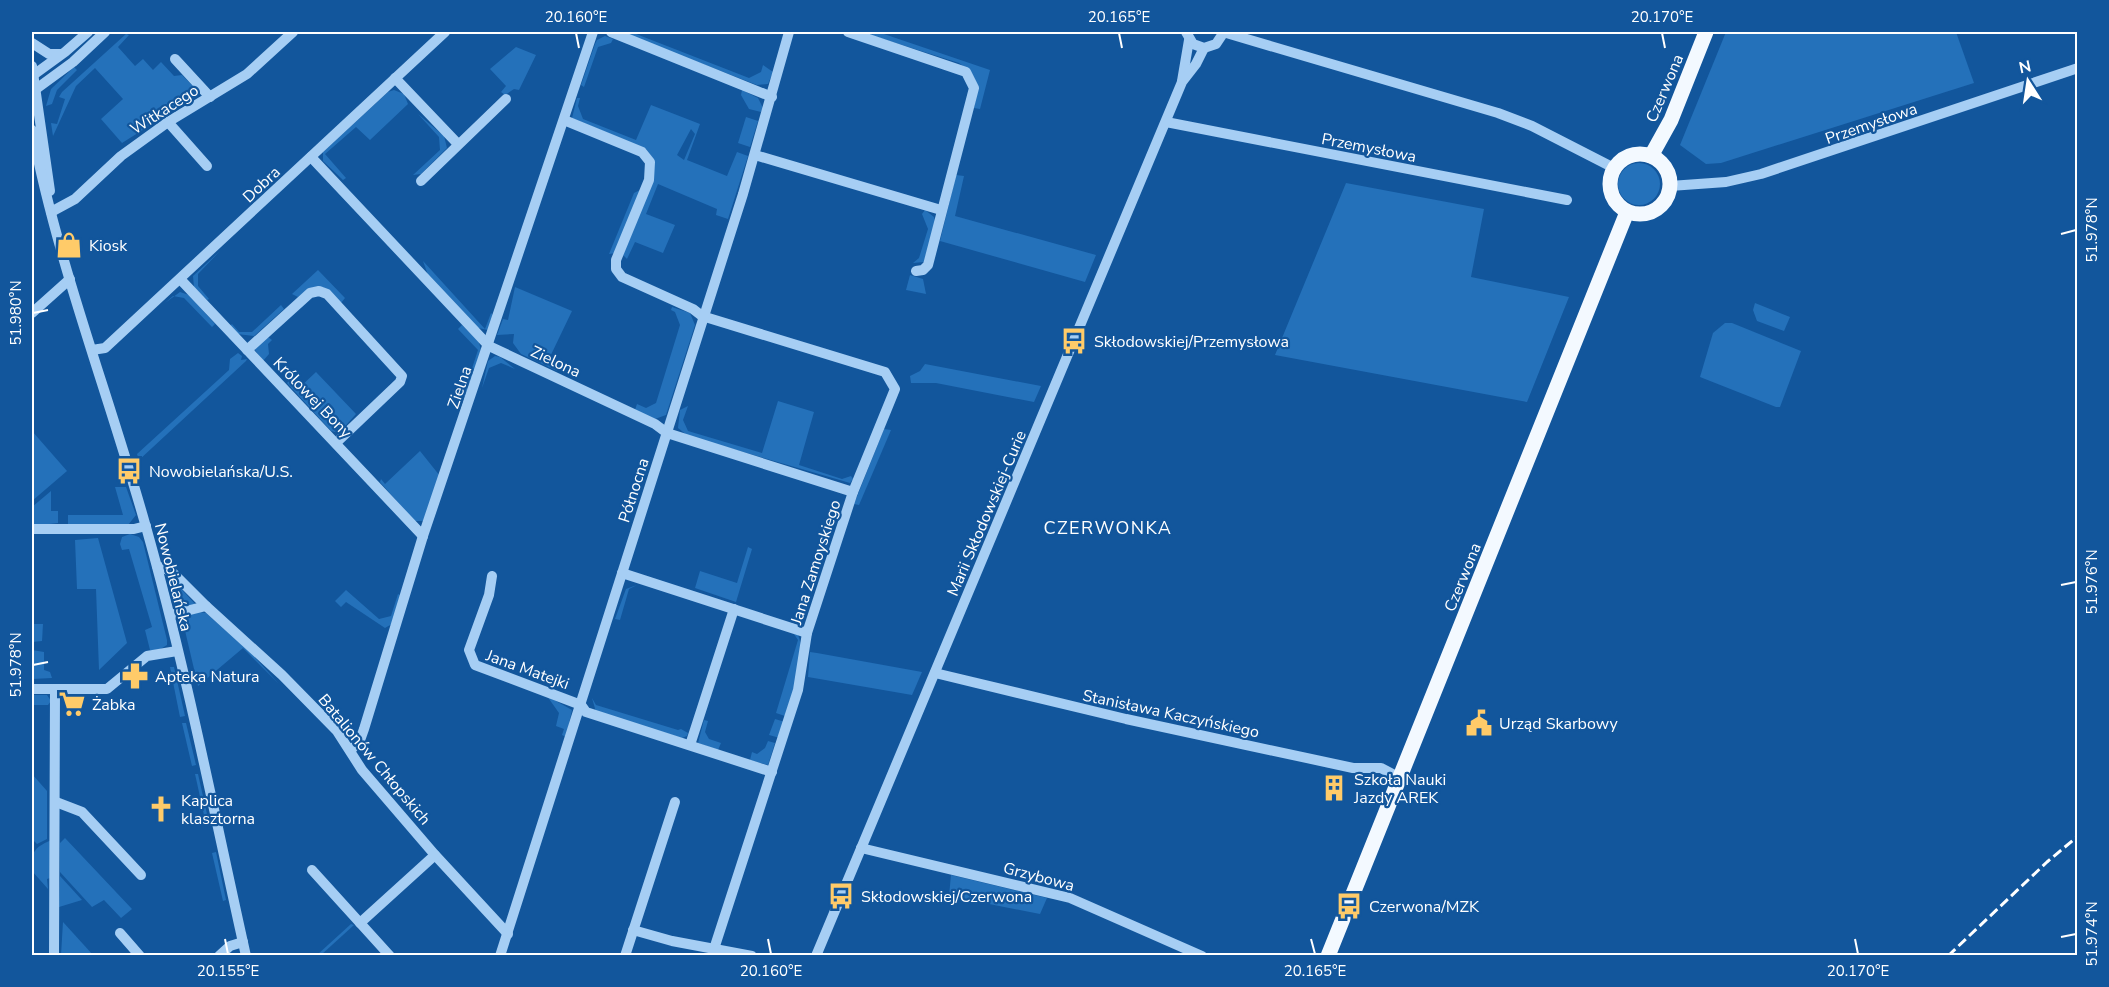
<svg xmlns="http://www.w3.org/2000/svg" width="2109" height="987" font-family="'Nunito Sans',sans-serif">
	<rect width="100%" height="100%" fill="#12569c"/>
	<g fill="#2471ba" fill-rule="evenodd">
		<path d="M620,32h11l118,46 12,-6 2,-7 10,7 -5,12 -11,1z"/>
		<path d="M861,32h17l112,38 -10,39 -6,-1c5,-22 5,-32 -15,-45z"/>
		<path d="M1726,32h230l18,51 -253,80 -15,1 -26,-19z"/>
		<path d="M126,34l3,1 -11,12 17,19 8,-7 10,11 8,-8 13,14 8,-1 15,15 -2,7 -73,46 -21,-24 22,-20 -28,-31 -19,18 -23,50 -2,-13 6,1 8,-25 -6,-2 3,-5z"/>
		<path d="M605,36l8,3 -2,4 -13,4 -14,40 -3,-2 14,-41 2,-4z"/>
		<path d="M516,47l20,8 -17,35 -5,-1 -9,6 -4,-3 5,-6 -16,-17z"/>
		<path d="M74,67l3,3 -20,20 -5,14 -6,2 5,-17z"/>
		<path d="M394,90l10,4 4,10 -38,36 -14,-13 -31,27 21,24 -3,2 -20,-19v-9l65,-60z"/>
		<path d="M742,90l16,8 5,10 -2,4 -12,-3 -8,-14z"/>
		<path d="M577,98h3l-2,8 5,13 53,21 15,-35 49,19 -13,36 40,16 10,-24 11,4 -20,63 -12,-4 1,-6 -59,-25 -12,30 29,11 -12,28 -28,-11 -8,17 -4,-4 31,-77 -1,-19 -7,-10 -74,-31zM691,129l4,5 -11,26 -7,-5z"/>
		<path d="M418,114l26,22 3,12 -26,26 -8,1 27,-25 -1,-13z"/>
		<path d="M746,117l12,4 -8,26 -12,-4z"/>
		<circle cx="1639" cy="184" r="21"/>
		<path d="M956,175l8,1 -9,40 141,39 -11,27 -145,-41z"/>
		<path d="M1346,183l138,26 -13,68 98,20 -42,105 -252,-47z"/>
		<path d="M640,190l-24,63 -7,1 25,-61z"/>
		<path d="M925,210l9,7 1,5 -11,40 -11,1 6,-5 9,-29 -6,-15z"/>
		<path d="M220,251l-22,23v12l11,13 -2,1 -13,-13 -1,-11z"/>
		<path d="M423,261l62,68 6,-16 3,3 -6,14 -10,-2 -50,-53z"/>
		<path d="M318,270l27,28 -4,5c-17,-18 -22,-23 -43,-6l-6,-3z"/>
		<path d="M910,275l13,4 3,15 -20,-4z"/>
		<path d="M515,287l57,24 -24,50 11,6 -2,4 -36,-17 -8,-11 1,-9 -17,1 6,-16 5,1z"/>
		<path d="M180,292l9,3 26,29 -3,3 -28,-29 -11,-2 -8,7z"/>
		<path d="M1755,303l35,14 -6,14 -27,-10 -4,-11z"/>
		<path d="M281,305l3,4 -30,27 -17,-2 -7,-8 2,-2 7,8h13z"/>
		<path d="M672,307l18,6 5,12 -29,90 -11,4 -20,-9 2,-6 9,4 10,-5 24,-78 -5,-13 -4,-2z"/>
		<path d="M1725,323h7l69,28 -21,56h-4l-76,-30 13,-44z"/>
		<path d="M462,325l17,17 2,9 -16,45h-2l15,-46 -20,-21z"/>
		<path d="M268,337l4,3 -4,4 1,10 -6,7 -8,-11 1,-4z"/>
		<path d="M238,353l4,3 -1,4 6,-1 -1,2 -107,99 -2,-6 92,-84 1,-11z"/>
		<path d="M500,357l15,12 -14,-6 -12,5 -7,20 6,-27 7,-5z"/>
		<path d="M925,364l116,22 -7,16 -98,-19h-25l-1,-7 10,-5z"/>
		<path d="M316,372l40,42 -17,19 -8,-2 -44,-48 2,-2 9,8z"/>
		<path d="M778,401l36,11 -15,53 43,14 9,-3 2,3 -3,4 -162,-47 -10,-8 2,-18 8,-4 -5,14 5,11 74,22z"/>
		<path d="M884,429l7,1 -32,75 -5,-1z"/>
		<path d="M32,431l35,40 -35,30z"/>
		<path d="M420,451l20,25 -16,45h-10l-34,-39 1,-3 4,5z"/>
		<path d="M115,487h11l10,28 -8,10 -60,1v-11h55z"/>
		<path d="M51,491v20h7v12l-26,3v-19z"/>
		<path d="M130,534l9,3 4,5 24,98v5l-8,5h-9l-5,-20 7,-3 -23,-78 -7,1 -2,-6 2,-7z"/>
		<path d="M98,538l29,105 -28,27 -3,-81h-19l-2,-49z"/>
		<path d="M748,547l4,2 -16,53 -41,-14 5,-17 37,12z"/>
		<path d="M174,581l21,23 -16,5z"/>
		<path d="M637,585l-8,4 -9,31 -5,-1 11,-30z"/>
		<path d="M346,590l33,29 12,-3 7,-22 2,1 -8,29 -7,4 -39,-26 -5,5 -6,-6z"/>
		<path d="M199,612l7,1 44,39 29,32 -36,-36 -45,38 -15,-64 5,-7z"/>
		<path d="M43,624l-1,17 -10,1v-18z"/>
		<path d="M794,634l4,1c9,19 -6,60 -13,81l-9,-3 22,-73z"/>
		<path d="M32,650l12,2v18l6,2 2,6 -20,1z"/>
		<path d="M810,652l7,1 105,19 -10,23 -104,-18z"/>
		<path d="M170,667h4l11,49 -5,1z"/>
		<path d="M32,695h15l4,6 -3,4h-16z"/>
		<path d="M547,696l25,14 -6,27 -4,-2 2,-6 -8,-3 3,-13z"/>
		<path d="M592,698l4,7 82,25 3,-1 7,4 -1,3 -5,2 -86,-26z"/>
		<path d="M775,719l10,3 -5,16 -11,-3z"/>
		<path d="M704,720l4,1 -3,11 4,7 12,4 -3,7 -20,-7z"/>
		<path d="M182,723h4l10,42 -4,1z"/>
		<path d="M768,741l7,2 -7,22 -18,-5 2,-8 5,2 8,-6z"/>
		<path d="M32,774l15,17v48l-10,5 -5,-5z"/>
		<path d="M195,774h3l9,40 -3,1z"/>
		<path d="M65,838l67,71 -11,9 -17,-18 -12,7 -32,-35v-29z"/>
		<path d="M54,839l-4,39 -3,1 1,10 -16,-18c-1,-21 3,-24 22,-32z"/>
		<path d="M216,852l10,48 -3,1 -11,-48z"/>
		<path d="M951,875l96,23 -7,16 -91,-18z"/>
		<path d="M60,876l22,24 -23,7z"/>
		<path d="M63,922l30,33h-32z"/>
		<path d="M351,924l3,1 -33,30h-4z"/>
	</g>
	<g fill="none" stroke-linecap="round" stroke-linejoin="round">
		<g stroke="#a6cef4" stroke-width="10">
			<path d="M611,32l161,65"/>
			<path d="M848,32l118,40 8,16 -46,177 -5,5 -7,1"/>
			<path d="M1186,32l7,12 11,4 12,-4 8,-12"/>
			<path d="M1223,32l275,81 34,13 82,42"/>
			<path d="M32,43l17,11h12"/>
			<path d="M175,59l35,38"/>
			<path d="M32,66l18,125"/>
			<path d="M32,76l33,-24 23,-20"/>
			<path d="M395,78l62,65"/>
			<path d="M1182,81l7,-41"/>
			<path d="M32,92l41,-30 32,-30"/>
			<path d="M564,120l78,32 8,10 -1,18 -33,80v9l6,8 71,32 9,7 183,56 10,17 -42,103 -46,141 -9,57 -84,259"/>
			<path d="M168,122l39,44"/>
			<path d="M1166,122l401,78"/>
			<path d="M32,130c26,135 77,265 114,397 40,141 68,286 100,429"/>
			<path d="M755,155l186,55"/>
			<path d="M311,157l178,189 166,78 12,9 186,59"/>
			<path d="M421,181l85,-82"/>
			<path d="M1670,186l56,-4 35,-8 317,-106"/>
			<path d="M51,212l24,-13 46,-43 47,-34 79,-48 46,-42"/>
			<path d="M181,280l242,256"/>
			<path d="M32,313l38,-34"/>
			<path d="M92,350l13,-2 340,-316"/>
			<path d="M247,350l63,-57 9,-2 8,3 75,82 -2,6 -64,61"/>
			<path d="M32,529h102l12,-3"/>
			<path d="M157,566l14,5 35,35 76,69 55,56 25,39 73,85 73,79"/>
			<path d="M622,573l185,60"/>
			<path d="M492,576l-3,19 -20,55 6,15 106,40 5,7 186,60"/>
			<path d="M170,615l36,-9"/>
			<path d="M935,673l191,46 227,49h28l19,10"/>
			<path d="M32,689h75l40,-33 30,-5"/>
			<path d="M690,745l44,-136"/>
			<path d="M350,750l9,-7 5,-14 59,-193 170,-504"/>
			<path d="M56,802l26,10 59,63"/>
			<path d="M861,848l209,50 132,58"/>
			<path d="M312,870l78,86"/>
			<path d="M360,923l75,-68"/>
			<path d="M633,930l39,11 80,15"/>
			<path d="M120,933l20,23"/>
			<path d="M54,956l1,-267"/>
			<path d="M219,956l11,-10 13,-4"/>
			<path d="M500,956l243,-762 46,-162"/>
			<path d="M625,956l50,-154"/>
			<path d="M816,956l366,-874 14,-18 8,-16"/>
		</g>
		<g stroke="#f3f9ff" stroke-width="15">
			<circle cx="1640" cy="184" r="30"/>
			<path d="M1651,156l20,-36 35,-88"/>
			<path d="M1328,956l299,-744"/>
		</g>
		<path stroke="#fff" stroke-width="3" stroke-dasharray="10 4.5" stroke-linecap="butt" d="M1948,956l99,-94 31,-26"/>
	</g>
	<path fill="none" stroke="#fff" stroke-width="2" d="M576,33l3,15M1119,33l3,15M1662,33l3,15M2061,234l15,-4M33,313l15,-3M2061,585l15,-3M33,665l15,-3M2061,937l15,-3M225,939l3,15M768,939l3,15M1311,939l4,15M1855,939l3,15"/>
	<defs>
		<g id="shop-bare" transform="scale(2.07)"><path d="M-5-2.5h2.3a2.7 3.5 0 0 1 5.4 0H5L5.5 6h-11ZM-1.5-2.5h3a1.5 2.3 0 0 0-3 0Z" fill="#ffcb69" stroke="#12569c" stroke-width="2.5" paint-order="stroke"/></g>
		<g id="bus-bare" transform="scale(2.07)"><path d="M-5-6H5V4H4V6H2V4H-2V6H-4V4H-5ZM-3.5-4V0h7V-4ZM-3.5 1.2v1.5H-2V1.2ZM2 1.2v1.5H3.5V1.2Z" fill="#ffcb69" stroke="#12569c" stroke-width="2.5" paint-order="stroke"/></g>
		<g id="pharmacy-bare" transform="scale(2.07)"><path d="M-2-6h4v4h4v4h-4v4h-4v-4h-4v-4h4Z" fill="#ffcb69" stroke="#12569c" stroke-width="2.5" paint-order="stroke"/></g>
		<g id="supermarket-bare" transform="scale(2.07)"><path d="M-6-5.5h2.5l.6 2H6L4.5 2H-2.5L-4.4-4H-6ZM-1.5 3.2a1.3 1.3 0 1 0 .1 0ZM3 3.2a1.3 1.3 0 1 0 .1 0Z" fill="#ffcb69" stroke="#12569c" stroke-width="2.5" paint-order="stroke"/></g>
		<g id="civic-bare" transform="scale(2.07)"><path d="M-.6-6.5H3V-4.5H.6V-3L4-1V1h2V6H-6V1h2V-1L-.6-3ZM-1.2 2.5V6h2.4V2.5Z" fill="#ffcb69" stroke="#12569c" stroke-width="2.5" paint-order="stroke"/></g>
		<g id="building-bare" transform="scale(2.07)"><path d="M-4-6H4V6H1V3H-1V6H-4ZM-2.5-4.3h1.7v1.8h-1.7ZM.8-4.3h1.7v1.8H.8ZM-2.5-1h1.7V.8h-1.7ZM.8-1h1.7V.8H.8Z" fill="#ffcb69" stroke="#12569c" stroke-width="2.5" paint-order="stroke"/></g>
		<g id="church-bare" transform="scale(2.07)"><path d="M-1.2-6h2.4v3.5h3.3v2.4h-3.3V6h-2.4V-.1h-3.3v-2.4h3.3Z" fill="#ffcb69" stroke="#12569c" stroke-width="2.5" paint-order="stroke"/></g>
	</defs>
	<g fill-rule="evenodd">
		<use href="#shop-bare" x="69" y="245"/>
		<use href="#bus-bare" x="1074" y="341"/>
		<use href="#bus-bare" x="129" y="471"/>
		<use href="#pharmacy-bare" x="135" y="676"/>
		<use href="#supermarket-bare" x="72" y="704"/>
		<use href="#civic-bare" x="1479" y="723"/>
		<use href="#building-bare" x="1334" y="788"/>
		<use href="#church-bare" x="161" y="809"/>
		<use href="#bus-bare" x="841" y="896"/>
		<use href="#bus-bare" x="1349" y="906"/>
	</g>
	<g text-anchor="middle" stroke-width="4.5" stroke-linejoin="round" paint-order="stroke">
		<g font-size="16" fill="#fff" stroke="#12569c">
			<text transform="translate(1664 88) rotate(-67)" y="6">Czerwona</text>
			<text transform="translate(164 109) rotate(-33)" y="6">Witkacego</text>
			<text transform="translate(1871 123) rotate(-19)" y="6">Przemysłowa</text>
			<text transform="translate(1369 147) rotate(11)" y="6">Przemysłowa</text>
			<text transform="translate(261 184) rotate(-43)" y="6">Dobra</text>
			<text transform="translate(556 361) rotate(25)" y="6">Zielona</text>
			<text transform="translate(459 387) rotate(-71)" y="6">Zielna</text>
			<text transform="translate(313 397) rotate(46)" y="6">Królowej Bony</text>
			<text transform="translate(633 490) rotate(-72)" y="6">Północna</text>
			<text transform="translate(986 513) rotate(-67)" y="6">Marii Skłodowskiej-Curie</text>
			<text transform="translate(815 562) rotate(-72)" y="6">Jana Zamoyskiego</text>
			<text transform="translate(174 577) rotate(76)" y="6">Nowobielańska</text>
			<text transform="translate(1462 577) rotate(-68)" y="6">Czerwona</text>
			<text transform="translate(528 669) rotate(20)" y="6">Jana Matejki</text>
			<text transform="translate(1171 713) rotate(12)" y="6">Stanisława Kaczyńskiego</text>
			<text transform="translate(375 759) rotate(50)" y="6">Batalionów Chłopskich</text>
			<text transform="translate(1039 876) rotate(15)" y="6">Grzybowa</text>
		</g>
		<g font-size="16" fill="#fff" stroke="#12569c" text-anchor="start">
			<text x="89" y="251">Kiosk</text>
			<text x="1094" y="347">Skłodowskiej/Przemysłowa</text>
			<text x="149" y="477">Nowobielańska/U.S.</text>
			<text x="155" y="682">Apteka Natura</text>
			<text x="92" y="710">Żabka</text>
			<text x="1499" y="729">Urząd Skarbowy</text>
			<text x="1354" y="785">Szkoła Nauki<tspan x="1354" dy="18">Jazdy AREK</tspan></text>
			<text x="181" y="806">Kaplica<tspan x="181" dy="18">klasztorna</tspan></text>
			<text x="861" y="902">Skłodowskiej/Czerwona</text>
			<text x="1369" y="912">Czerwona/MZK</text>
		</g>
		<g font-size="18" letter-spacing="1.5" fill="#fff" stroke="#12569c">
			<text x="1108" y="534">CZERWONKA</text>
		</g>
	</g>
	<rect width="2109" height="987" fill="none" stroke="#12569c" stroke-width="66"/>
	<g transform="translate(2028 81) rotate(348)" stroke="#12569c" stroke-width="4.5" paint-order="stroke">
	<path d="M0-4.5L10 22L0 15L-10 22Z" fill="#ffffff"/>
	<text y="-9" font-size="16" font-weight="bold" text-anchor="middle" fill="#ffffff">N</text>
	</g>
	<rect x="33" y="33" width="2043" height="921" fill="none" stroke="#fff" stroke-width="2"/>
	<g font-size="15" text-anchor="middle" fill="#fff">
		<text x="576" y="22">20.160°E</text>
		<text x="1119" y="22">20.165°E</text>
		<text x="1662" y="22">20.170°E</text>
		<text transform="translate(2092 230) rotate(-90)" y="5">51.978°N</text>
		<text transform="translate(16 313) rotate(-90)" y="5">51.980°N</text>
		<text transform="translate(2092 582) rotate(-90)" y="5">51.976°N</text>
		<text transform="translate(16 665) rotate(-90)" y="5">51.978°N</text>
		<text transform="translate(2092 934) rotate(-90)" y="5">51.974°N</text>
		<text x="228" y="976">20.155°E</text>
		<text x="771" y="976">20.160°E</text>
		<text x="1315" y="976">20.165°E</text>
		<text x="1858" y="976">20.170°E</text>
	</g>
</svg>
